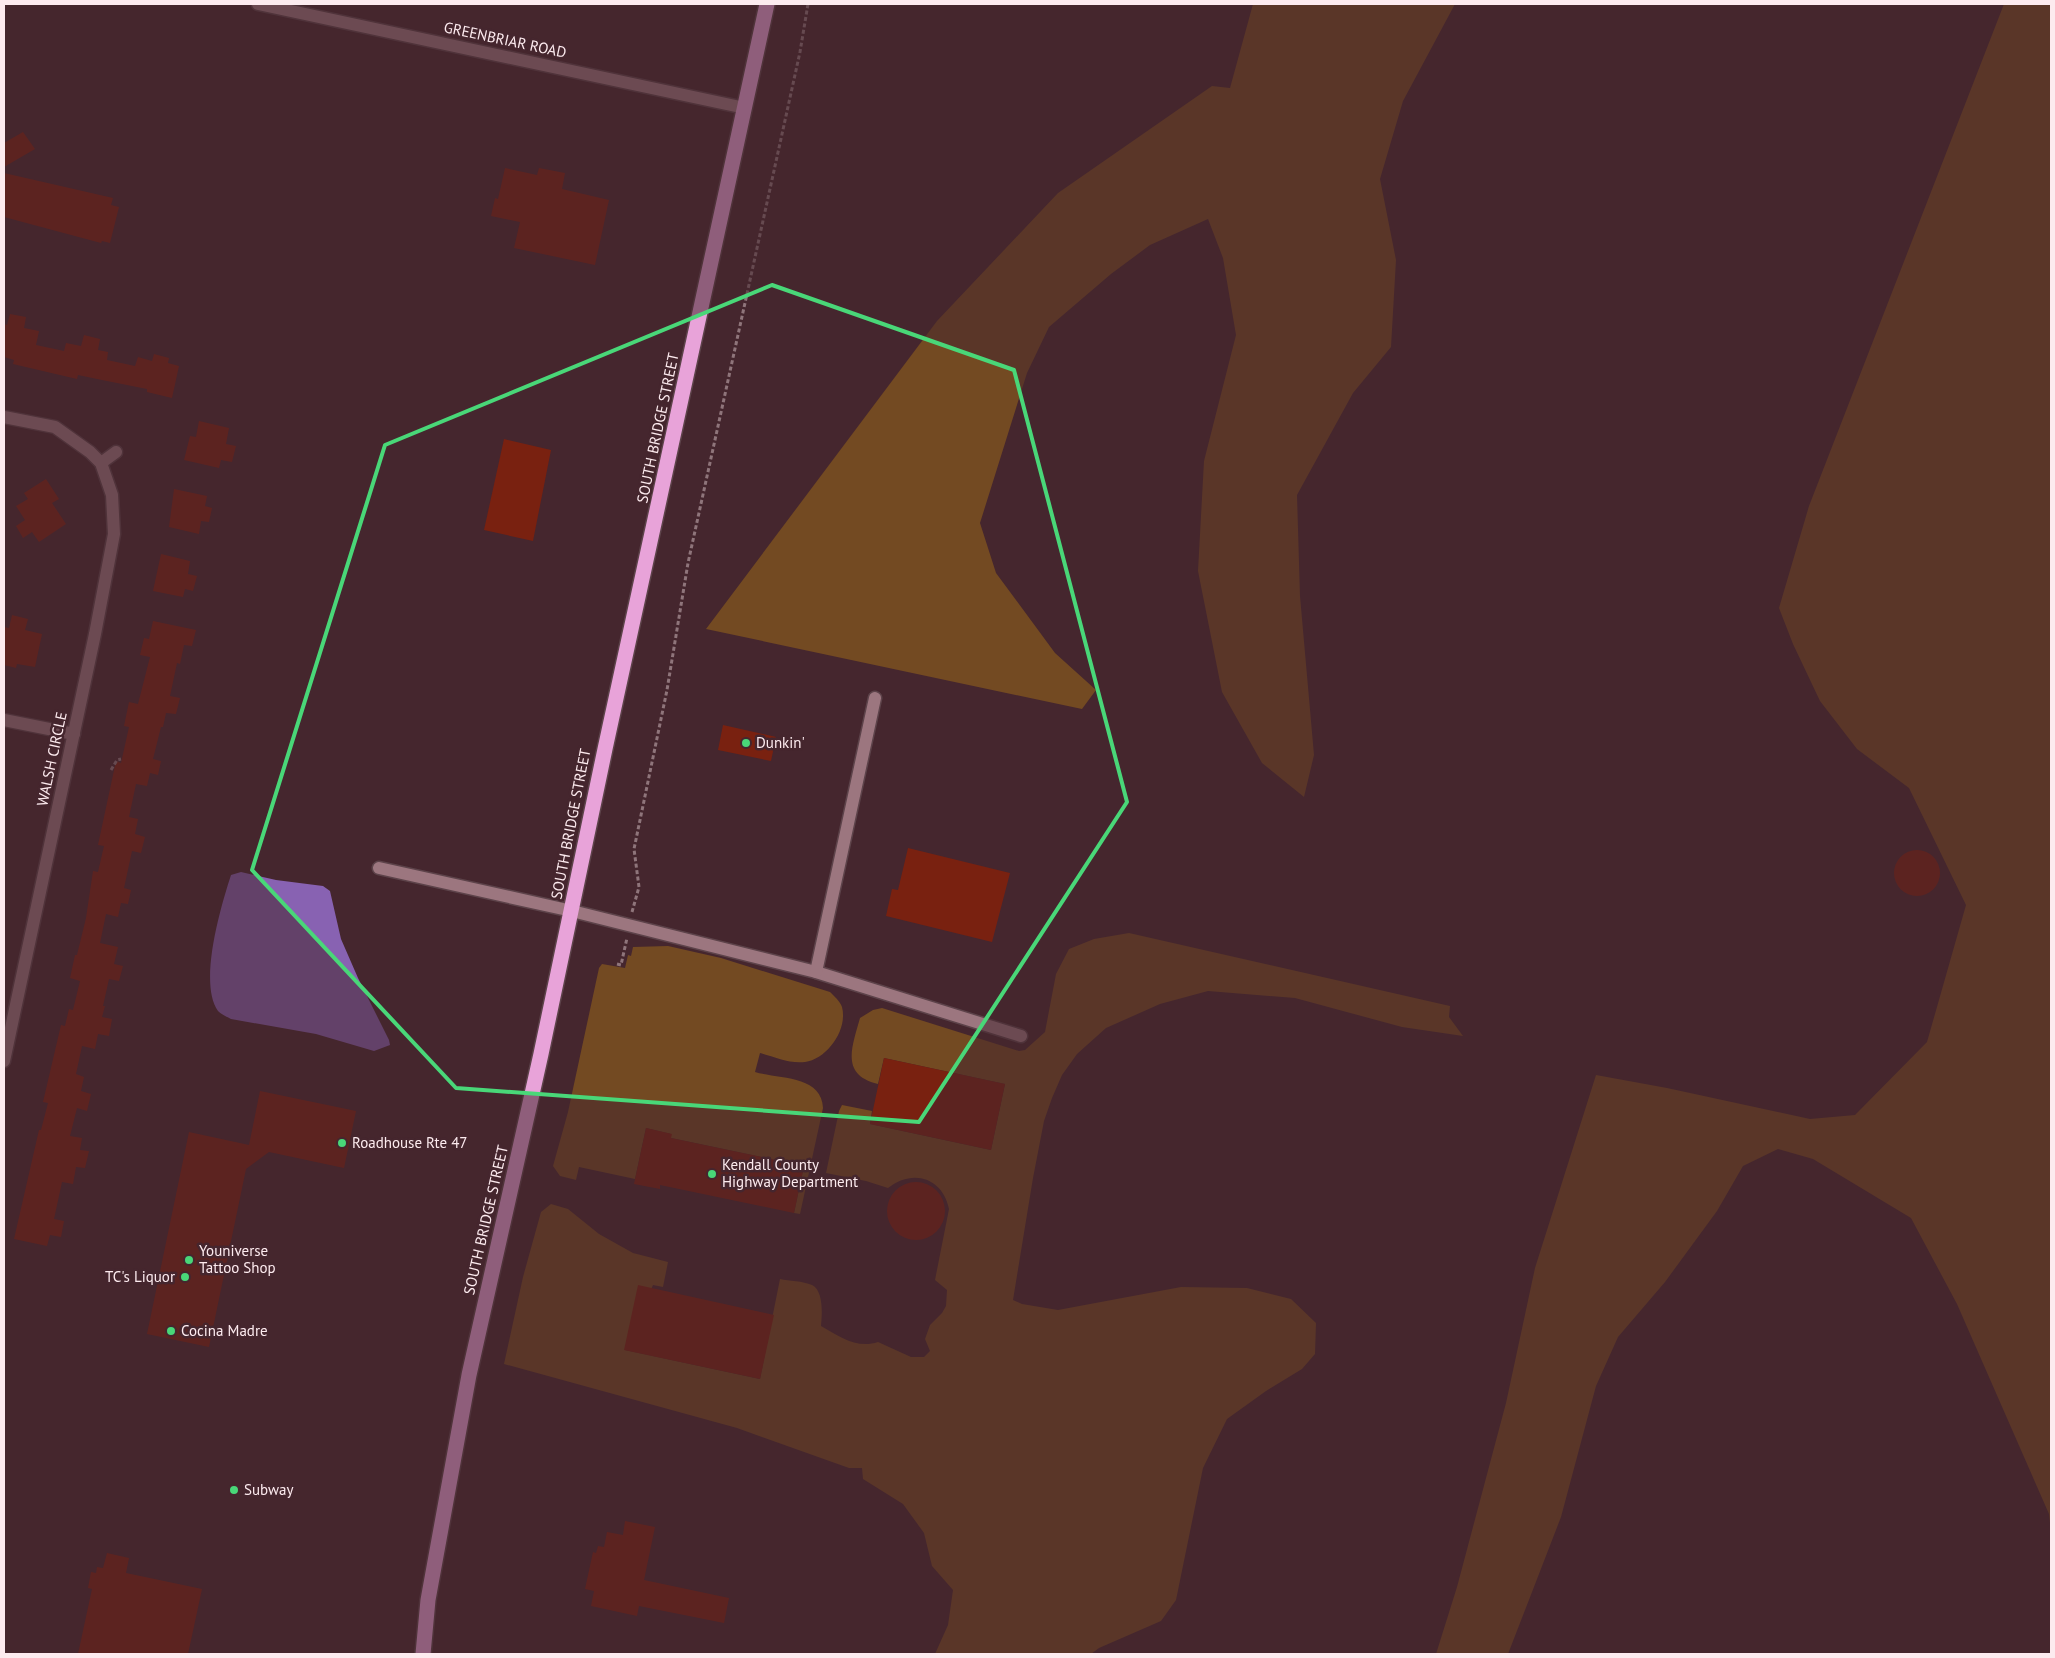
<svg xmlns="http://www.w3.org/2000/svg" width="2055" height="1658" font-family="'PT Sans',sans-serif">
	<rect width="100%" height="100%" fill="#45262e"/>
	<g fill="#734a22">
		<path d="M1253,4h202l-52,97 -23,78 16,81 -5,87 -38,46 -56,102 3,101 14,159 -10,42 -42,-34 -40,-71 -24,-121 6,-110 32,-126 -13,-77 -15,-39 -58,26 -39,29 -62,53 -22,46 -47,150 16,50 59,80 41,37 -14,19 -376,-80 231,-308 121,-128 154,-107 18,2z"/>
		<path d="M2004,4h47v1527l-2,-17 -92,-210 -46,-86 -98,-59 -35,-10 -35,17 -26,45 -52,71 -47,55 -22,49 -35,131 -53,137h-72l21,-67 49,-184 29,-135 61,-193 71,13 143,31 45,-4 72,-73 39,-137 -57,-117 -52,-39 -37,-48 -27,-57 -14,-36 30,-102z"/>
		<path d="M1129,933l321,73 -1,11 14,19 -61,-9 -107,-29 -87,-7 -48,13 -54,24 -29,26 -15,21 -10,23 -8,23 -11,57 -20,122 9,4 36,6 123,-23 66,1 44,11 25,24 -1,31 -13,15 -36,22 -39,28 -24,49 -27,132 -15,21 -62,27 -8,6h-156l13,-29 5,-35 -21,-24 -8,-33 -21,-29 -40,-25 -1,-11h-13l-112,-40 -233,-64 19,-87 18,-65 10,-8 17,5 31,25 34,19 35,9 -5,25 -10,-2 -28,65 135,29 20,-100c9,2 23,2 32,6 12,6 10,30 9,41 19,11 36,23 57,16l33,15h13l6,-6 -5,-12 5,-14 12,-12 4,-7 1,-16 -12,-10 14,-71c-6,-31 -36,-41 -61,-21l-22,-7 -40,-8 13,-62 3,-6 30,6 -2,13 121,26 14,-66 -121,-26 -6,26c-38,-9 -26,-37 -18,-66l13,-8 9,-2 137,43 6,-1 20,-18 11,-58 13,-25 25,-10z"/>
		<path d="M668,946l53,12 109,34c4,4 10,9 12,15 6,23 -15,52 -37,55 -15,2 -31,-5 -45,-9l-5,19c23,7 67,3 68,36l-23,106 -6,-1 10,-47 -133,-28v-4l-25,-6 -11,51 -56,-12 -3,13 -16,-4 -7,-10 15,-54 31,-144 3,-4 23,4 3,-13 3,1 2,-9z"/>
	</g>
	<path fill="#8862b2" d="M241,872l35,8 47,6 7,5 11,48 17,39 31,62 1,5 -16,6 -58,-17 -85,-15c-4,-2 -10,-5 -13,-8 -20,-28 3,-105 13,-136z"/>
	<g fill="#792110">
		<path d="M23,132l12,17 -31,18v-24z"/>
		<path d="M505,168l32,7 2,-7 26,5 -3,16 47,11 -14,65 -81,-17 6,-26 -29,-6 4,-18 3,1z"/>
		<path d="M4,173l109,25 -2,7 8,2 -9,36 -8,-2 -1,2 -97,-26z"/>
		<path d="M10,314l16,3 -2,11 15,3 -3,14 28,6 2,-8 15,3 3,-11 16,4 -2,11 10,2 -1,8 28,6 3,-9 14,4 2,-7 15,4 -1,5 11,3 -7,32 -25,-6v-3l-45,-9 -24,-5 -1,4 -64,-15 1,-4 -10,-3v-33l3,1z"/>
		<path d="M199,421l30,7 -3,16 10,2 -4,16 -11,-2 -2,8 -35,-8 6,-24 6,1z"/>
		<path d="M504,439l47,11 -18,91 -49,-11z"/>
		<path d="M46,479l13,20 -7,4 14,21 -27,18 -7,-10 -9,6 -7,-12 9,-6 -9,-14 12,-7 -4,-6z"/>
		<path d="M174,489l33,7 -2,10 7,2 -3,14 -8,-1 -2,13 -30,-7z"/>
		<path d="M161,554l29,7 -2,13 9,2 -4,15 -8,-2 -2,8 -30,-6z"/>
		<path d="M12,615l16,4 -3,11 17,4 -7,33 -18,-3 -1,4 -12,-3v-38l5,1z"/>
		<path d="M153,621l43,9 -4,16 -8,-1 -4,19 -3,-1 -7,33 10,2 -4,16 -10,-1 -3,14h-2l-8,32 8,2 -3,14 -8,-2 -3,13 -11,-2 -7,33 9,2 -3,15 10,3 -4,16 -9,-2 -8,37 7,2 -3,14 -7,-1 -3,14 -12,-3 -6,29 18,4 -4,17 9,2 -4,15 -10,-2 -6,27h2l-3,11 10,2 -3,17 -11,-2 -3,15 -13,-3 -6,28 8,3 -3,14 10,3 -4,17 -10,-3 -7,28 12,2 -2,12 9,1 -4,17 -9,-1 -3,17 -11,-2 -8,37 10,2 -3,16 -11,-2 -3,11 -33,-7 25,-109h2l7,-27 -5,-1 18,-77 4,1 4,-17 4,1 7,-29 -10,-3 5,-23h2l9,-37 7,-47 5,1 6,-26 -6,-1 18,-84 5,2 8,-36 -5,-1 5,-24 9,2 12,-47 -10,-2 4,-17 5,1z"/>
		<path d="M723,725l53,12 -5,24 -53,-11z"/>
		<path d="M908,848l102,25 -18,69 -106,-26 6,-27 6,1z"/>
		<circle cx="1917" cy="873" r="23"/>
		<path d="M884,1058l121,26 -14,66 -121,-26z"/>
		<path d="M260,1091l96,20 -12,57 -75,-16 -23,17 -37,178 -62,-13 42,-202 60,13z"/>
		<path d="M646,1128l26,6 -1,4 133,28 -10,47 -134,-28v4l-26,-5z"/>
		<circle cx="916" cy="1211" r="29"/>
		<path d="M638,1285l136,30 -14,64 -136,-29z"/>
		<path d="M625,1521l30,6 -11,53 85,18 -5,25 -85,-17 -2,10 -46,-10 3,-15 -9,-2 8,-37 3,1 2,-7 6,1 3,-15 16,3z"/>
		<path d="M107,1553l22,5 -3,15 76,16 -14,65h-110l14,-65 -4,-1 3,-16 5,1 1,-6 6,1z"/>
	</g>
	<g fill="none" stroke-linecap="round" stroke-linejoin="round">
		<g stroke="#5d434a" stroke-width="15">
			<g id="minor">
				<path d="M258,4l487,104"/>
				<path d="M4,417l51,10 35,25 11,11 11,32 2,39 -19,100 -91,427"/>
				<path d="M101,463l15,-11"/>
				<path d="M4,720l70,14"/>
				<path d="M379,868l193,43 244,61 205,64"/>
				<path d="M816,972l59,-274"/>
			</g>
		</g>
		<g stroke="#5d434a" stroke-width="18">
			<path id="highway" d="M423,1654l5,-54 41,-225 72,-321 64,-305 162,-745"/>
		</g>
		<g stroke="#8f757b" stroke-width="3" stroke-dasharray="4 2.5" stroke-linecap="butt">
			<path d="M111,770l6,-10 4,-1"/>
			<path d="M632,912l7,-25 -5,-38 33,-159 21,-127 112,-511 8,-48"/>
			<path d="M617,964l4,1 6,-27"/>
		</g>
		<use href="#minor" stroke="#9c767f" stroke-width="12"/>
		<use href="#highway" stroke="#e8a3d9" stroke-width="15"/>
	</g>
	<path d="M0 0H2055V1658H0ZM772,285l242,85 113,432 -208,320 -463,-34 -204,-218 133,-425z" fill="#45262e" fill-opacity=".55" fill-rule="evenodd"/>
	<path fill="none" stroke="#49d778" stroke-width="4" stroke-linejoin="round" d="M772,285l242,85 113,432 -208,320 -463,-34 -204,-218 133,-425z"/>
	<g fill="#49d778" stroke="#45262e" stroke-width="2">
		<circle cx="746" cy="743" r="5"/>
		<circle cx="342" cy="1143" r="5"/>
		<circle cx="712" cy="1174" r="5"/>
		<circle cx="189" cy="1260" r="5"/>
		<circle cx="185" cy="1277" r="5"/>
		<circle cx="171" cy="1331" r="5"/>
		<circle cx="234" cy="1490" r="5"/>
	</g>
	<g text-anchor="middle" stroke-width="5" stroke-linejoin="round" paint-order="stroke">
		<g font-size="15" fill="#fdebef" stroke="#45262e">
			<text transform="translate(505 40) rotate(12)" y="5">GREENBRIAR ROAD</text>
			<text transform="translate(658 428) rotate(-78)" y="5">SOUTH BRIDGE STREET</text>
			<text transform="translate(52 759) rotate(-78)" y="5">WALSH CIRCLE</text>
			<text transform="translate(571 824) rotate(-79)" y="5">SOUTH BRIDGE STREET</text>
			<text transform="translate(486 1220) rotate(-77)" y="5">SOUTH BRIDGE STREET</text>
		</g>
		<g font-size="15" fill="#fdebef" stroke="#45262e" text-anchor="start">
			<text x="756" y="748">Dunkin'</text>
			<text x="352" y="1148">Roadhouse Rte 47</text>
			<text x="722" y="1170">Kendall County<tspan x="722" dy="17">Highway Department</tspan></text>
			<text x="199" y="1256">Youniverse<tspan x="199" dy="17">Tattoo Shop</tspan></text>
			<text x="175" y="1282" text-anchor="end">TC's Liquor</text>
			<text x="181" y="1336">Cocina Madre</text>
			<text x="244" y="1495">Subway</text>
		</g>
	</g>
	<rect width="2055" height="1658" fill="none" stroke="#fdebef" stroke-width="10"/>
</svg>
